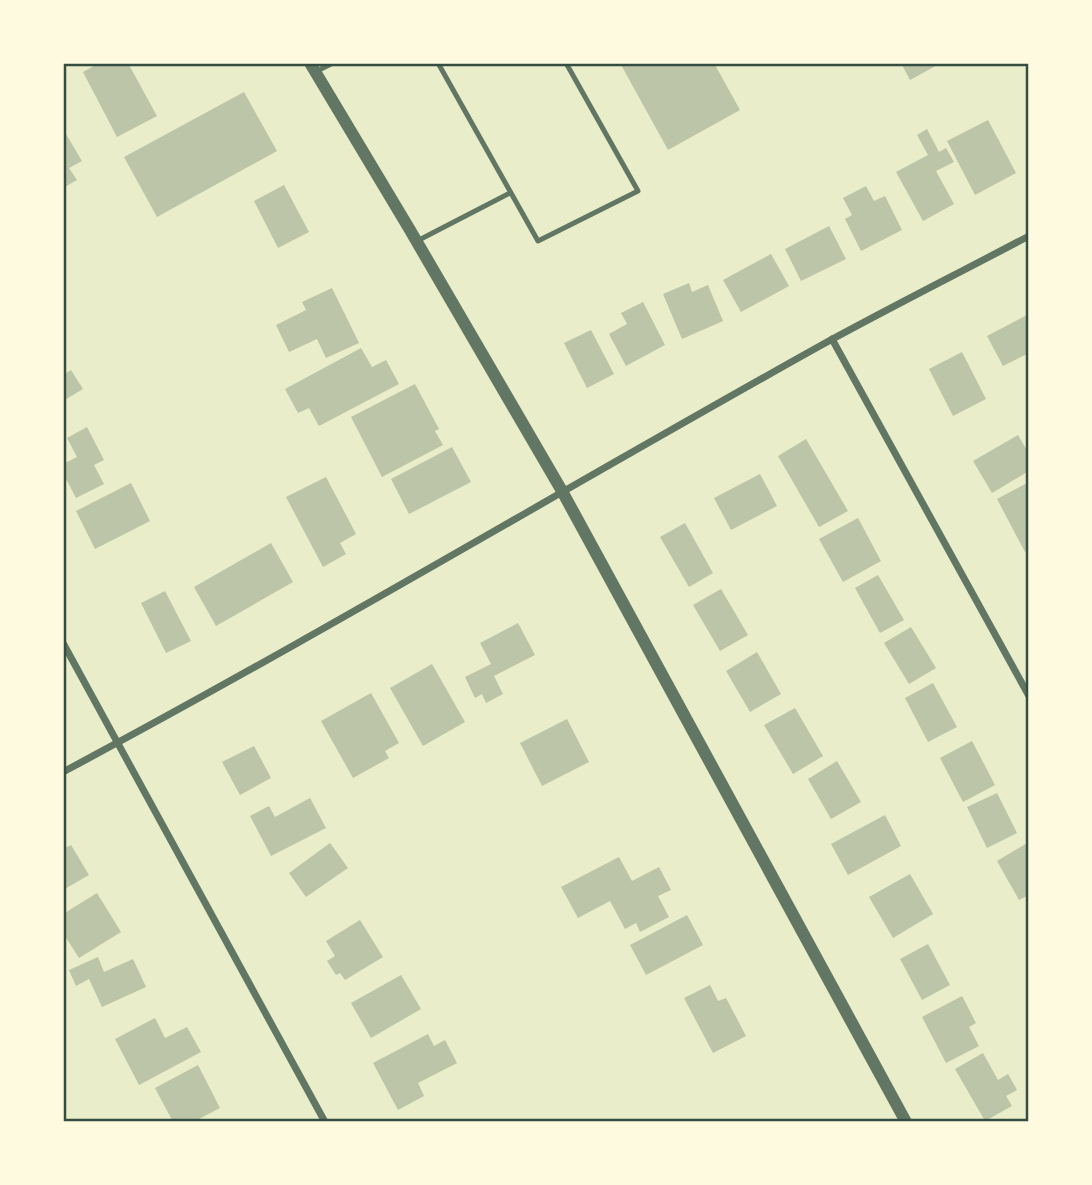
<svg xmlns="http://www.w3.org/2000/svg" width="1092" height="1185" font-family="'Roboto Condensed',sans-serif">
	<rect width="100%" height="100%" fill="#e9edc9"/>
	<g fill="#bcc5a7">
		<path d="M99,63h29l29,53 -40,21 -34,-65z"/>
		<path d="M620,63h94l26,47 -72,40z"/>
		<path d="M901,63h40l-31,17z"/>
		<path d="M244,92l33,59 -120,66 -33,-60z"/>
		<path d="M988,120l28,53 -41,22 -28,-54z"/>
		<path d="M63,129l19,32 -13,7 8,12 -14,8z"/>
		<path d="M927,129l12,23 7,-4 8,14 -18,9 18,33 -31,17 -27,-49 32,-17 -11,-20z"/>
		<path d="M284,185l25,47 -31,16 -24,-47z"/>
		<path d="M866,186l8,15 11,-5 17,34 -41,21 -16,-32 7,-4 -9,-17z"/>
		<path d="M829,226l17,33 -45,22 -16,-32z"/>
		<path d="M771,254l18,32 -48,26 -18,-32z"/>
		<path d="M689,283l3,9 16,-7 15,36 -41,18 -19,-45z"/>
		<path d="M332,288l27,55 -33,15 -9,-19 -28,13 -13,-27 30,-15 -4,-8z"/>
		<path d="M643,302l22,43 -39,21 -17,-32 18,-10 -6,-11z"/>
		<path d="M1029,314v39l-26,13 -16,-30z"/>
		<path d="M591,330l23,44 -27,14 -23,-45z"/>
		<path d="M361,348l11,19 14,-7 13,24 -80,42 -10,-18 -11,5 -13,-24z"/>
		<path d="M962,352l24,47 -33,17 -24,-47z"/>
		<path d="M71,370l12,19 -20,12v-26z"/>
		<path d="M415,384l24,45 -4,2 8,14 -61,32 -31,-60z"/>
		<path d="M87,427l17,33 -10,5 10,19 -28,14 -13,-25v-9l14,-7 -10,-19z"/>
		<path d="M1018,435l11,19v17l-37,22 -19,-32z"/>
		<path d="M806,439l42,72 -29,16 -41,-71z"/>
		<path d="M452,447l19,35 -62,32 -18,-35z"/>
		<path d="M760,474l17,32 -46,24 -17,-32z"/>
		<path d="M326,477l30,57 -16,9 6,11 -23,13 -37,-70z"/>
		<path d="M1029,482v68l-4,2 -28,-53z"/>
		<path d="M131,483l19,38 -55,28 -19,-38z"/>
		<path d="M858,518l23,43 -38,21 -24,-43z"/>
		<path d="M685,523l28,50 -24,14 -29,-50z"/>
		<path d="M271,543l22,39 -77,44 -22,-39z"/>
		<path d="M878,575l26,45 -24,13 -25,-45z"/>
		<path d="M721,589l27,46 -28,16 -27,-46z"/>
		<path d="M165,591l26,50 -25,12 -25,-50z"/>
		<path d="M518,623l17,32 -41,21 9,18 -17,9 -4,-9 -7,4 -10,-21 26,-13 -11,-21z"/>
		<path d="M911,627l25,41 -27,16 -25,-41z"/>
		<path d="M757,652l24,42 -31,18 -24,-41z"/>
		<path d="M432,664l33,58 -42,24 -33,-58z"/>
		<path d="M933,683l24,44 -29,15 -23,-44z"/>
		<path d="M371,693l28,50 -14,8 4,7 -36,20 -32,-57z"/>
		<path d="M795,708l28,48 -30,18 -29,-49z"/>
		<path d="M567,719l22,43 -47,24 -22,-43z"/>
		<path d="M972,741l23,44 -32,17 -23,-44z"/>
		<path d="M254,746l17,32 -31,17 -18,-33z"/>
		<path d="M837,761l24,41 -30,17 -23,-40z"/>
		<path d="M997,793l20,40 -30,15 -20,-41z"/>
		<path d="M310,798l16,30 -55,28 -21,-40 19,-10 6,11z"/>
		<path d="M885,815l16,31 -53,29 -17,-31z"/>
		<path d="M1029,842v53l-10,5 -22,-39z"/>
		<path d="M330,843l18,25 -42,29 -17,-24z"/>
		<path d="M71,845l18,30 -26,15v-41z"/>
		<path d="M619,857l13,24 27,-14 12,23 -13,6 11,21 -29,15 -4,-9 -11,6 -15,-28 -32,17 -17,-31z"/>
		<path d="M910,874l23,40 -40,24 -24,-41z"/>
		<path d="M97,893l24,39 -42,26 -16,-25v-19z"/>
		<path d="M687,915l16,30 -57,30 -16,-30z"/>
		<path d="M360,920l23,37 -38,23 -5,-7 -4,2 -9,-14 8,-5 -9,-15z"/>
		<path d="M928,944l22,41 -28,15 -22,-41z"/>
		<path d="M98,957l6,15 29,-13 13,28 -44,20 -13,-28 -13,7 -7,-16z"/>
		<path d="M401,975l20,34 -50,29 -20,-35z"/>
		<path d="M710,985l8,16 8,-3 20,38 -33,17 -29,-55z"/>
		<path d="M962,996l14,27 -7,4 10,19 -33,17 -24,-46z"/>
		<path d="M155,1018l10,20 22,-11 14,25 -62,33 -24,-46z"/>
		<path d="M428,1034l6,12 11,-6 12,23 -39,20 6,13 -26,14 -25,-47z"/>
		<path d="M983,1053l15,27 10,-6 9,16 -11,6 6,10 -27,15 -30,-52z"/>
		<path d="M198,1065l22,43 -27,14h-20l-18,-34z"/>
	</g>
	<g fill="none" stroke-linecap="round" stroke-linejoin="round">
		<g stroke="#617663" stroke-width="5">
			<path d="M438,63l100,178 100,-50 -72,-128"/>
			<path d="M317,71l16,-8"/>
			<path d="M417,241l93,-48"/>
		</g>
		<g stroke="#617663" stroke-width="7">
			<path d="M832,339l197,357"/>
			<path d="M63,643l262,479"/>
			<path d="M63,772c255,-136 502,-284 755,-425 69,-38 141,-74 211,-111"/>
		</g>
		<path stroke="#617663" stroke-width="12" d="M310,63l100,167 152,261 344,631"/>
	</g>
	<rect width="1092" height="1185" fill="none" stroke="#fefae0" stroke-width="130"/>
	<rect x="65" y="65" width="962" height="1055" fill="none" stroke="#344e41" stroke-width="2.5"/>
</svg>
